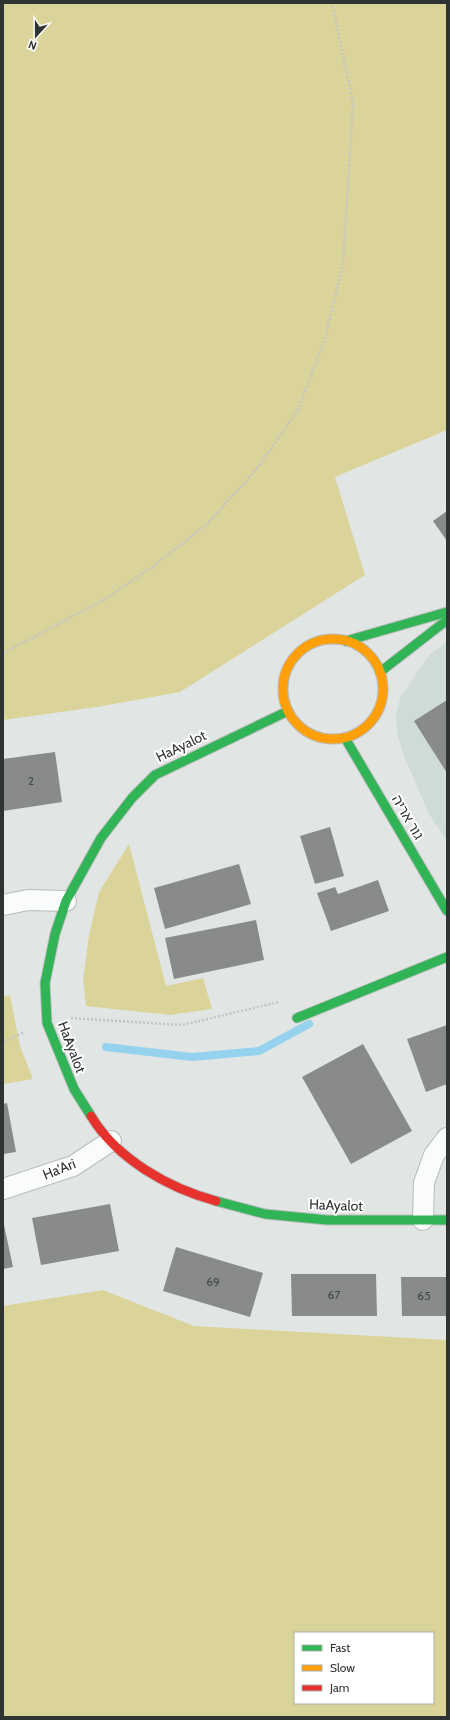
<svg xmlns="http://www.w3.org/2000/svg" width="450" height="1720" font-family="Cabin,'Noto Sans Hebrew',sans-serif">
	<rect width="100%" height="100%" fill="#e1e6e4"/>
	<path fill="#cfdbd5" d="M447,642v199l-18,-27 -25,-58 -7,-22 -1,-20 5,-18 29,-42z"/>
	<g fill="#dad49a" fill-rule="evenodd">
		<path d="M3,3h444v427l-112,47 30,98 -185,117 -83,15 -94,13z"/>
		<path d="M129,844l37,142 37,-8 9,31 -42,6 -84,-9 -3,-25 6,-46 10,-43z"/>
		<path d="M10,995l10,51 13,33 -30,5v-88z"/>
		<path d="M103,1290l91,36 253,14v377h-444v-411zM295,1633h138v70h-138z"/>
	</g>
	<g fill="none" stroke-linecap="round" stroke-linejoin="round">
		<path stroke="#94d2ee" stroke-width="8" d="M106,1047l86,10 67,-6 50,-27"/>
	</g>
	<g fill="#888b89">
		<path d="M447,511v30l-14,-20z"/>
		<path d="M447,700v73l-33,-52z"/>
		<path d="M55,752l7,50 -59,9v-52z"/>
		<path d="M330,827l14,49 -29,8 -15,-48z"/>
		<path d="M239,864l12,40 -86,25 -11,-41z"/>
		<path d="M378,880l11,31 -58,20 -14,-38 18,-6 3,7z"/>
		<path d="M256,920l8,40 -90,19 -9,-41z"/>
		<path d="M447,1025v59l-21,8 -19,-53z"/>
		<path d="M363,1044l49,87 -61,33 -49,-87z"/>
		<path d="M7,1103l9,49 -13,2v-50z"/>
		<path d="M110,1204l9,47 -78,14 -9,-47z"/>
		<path d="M3,1220l10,47 -10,2z"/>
		<path d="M176,1247l87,26 -13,44 -87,-26z"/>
		<path d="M291,1274h85l1,42h-85z"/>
		<path d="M401,1277h46v39h-45z"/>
	</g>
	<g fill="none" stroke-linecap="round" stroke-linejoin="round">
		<g stroke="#b8bcbb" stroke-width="22">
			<g id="street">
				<path d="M3,905l25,-5 38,1"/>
				<path d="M3,1189l70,-23 38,-25"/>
				<path d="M423,1220l1,-37 10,-28 13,-17"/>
			</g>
		</g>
		<g stroke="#b8bcbb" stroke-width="11">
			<g id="fast">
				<path d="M346,641l101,-29"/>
				<path d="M380,672l67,-52"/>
				<path d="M345,738l102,173"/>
				<path d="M297,1018l150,-61"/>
				<path d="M91,1116l-17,-27 -27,-66 -2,-40 10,-49 11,-33 35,-63 31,-40 23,-23 133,-64"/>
				<path d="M216,1201l49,13 62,6h120"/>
			</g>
		</g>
		<g stroke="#b8bcbb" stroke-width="11">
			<circle id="slow" cx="333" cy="689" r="50"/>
		</g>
		<g stroke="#b8bcbb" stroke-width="11">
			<path id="jam" d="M91,1116c26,43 77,72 125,85"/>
		</g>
		<g stroke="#c3c4c4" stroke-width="2.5" stroke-dasharray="2 2" stroke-linecap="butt">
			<path d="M3,653l99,-52 49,-33 55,-43 50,-55 42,-60 27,-71 18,-74 10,-163 -21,-99"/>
			<path d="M71,1018l111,7 97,-23"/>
			<path d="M3,1042l22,-10"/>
		</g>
		<use href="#street" stroke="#fafbfb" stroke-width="20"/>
		<use href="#fast" stroke="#30b455" stroke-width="9"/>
		<use href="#slow" stroke="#ff9f0a" stroke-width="9"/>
		<use href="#jam" stroke="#e5322d" stroke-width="9"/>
	</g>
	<g text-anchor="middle" stroke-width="4" stroke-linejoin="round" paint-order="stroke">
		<g font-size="12" fill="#454947">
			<text x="31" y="785">2</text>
			<text x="213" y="1286">69</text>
			<text x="334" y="1299">67</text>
			<text x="424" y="1300">65</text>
		</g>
		<g font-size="14" fill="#2f3331" stroke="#fff">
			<text transform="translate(181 746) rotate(-26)" y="5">HaAyalot</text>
			<text transform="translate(408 817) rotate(60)" y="5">גור אריה</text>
			<text transform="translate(72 1047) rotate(69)" y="5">HaAyalot</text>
			<text transform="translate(59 1169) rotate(-22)" y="5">Ha'Ari</text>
			<text transform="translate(336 1205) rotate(2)" y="5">HaAyalot</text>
		</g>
	</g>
	<rect width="450" height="1720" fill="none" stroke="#2f3331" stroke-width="8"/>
	<rect x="294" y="1632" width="140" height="72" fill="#ffffff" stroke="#acadad"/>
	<rect x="302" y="1645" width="20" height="6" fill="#30b455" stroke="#acadad"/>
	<text x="330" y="1652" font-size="12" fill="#2f3331">Fast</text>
	<rect x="302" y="1665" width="20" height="6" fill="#ff9f0a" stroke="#acadad"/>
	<text x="330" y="1672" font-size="12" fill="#2f3331">Slow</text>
	<rect x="302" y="1685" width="20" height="6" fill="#e5322d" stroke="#acadad"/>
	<text x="330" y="1692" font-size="12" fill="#2f3331">Jam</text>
	<g transform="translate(36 36) rotate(201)" stroke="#ffffff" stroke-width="3" paint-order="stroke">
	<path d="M0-3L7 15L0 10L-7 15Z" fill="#2f3331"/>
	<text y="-6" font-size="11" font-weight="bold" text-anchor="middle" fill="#2f3331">N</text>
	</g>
</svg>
